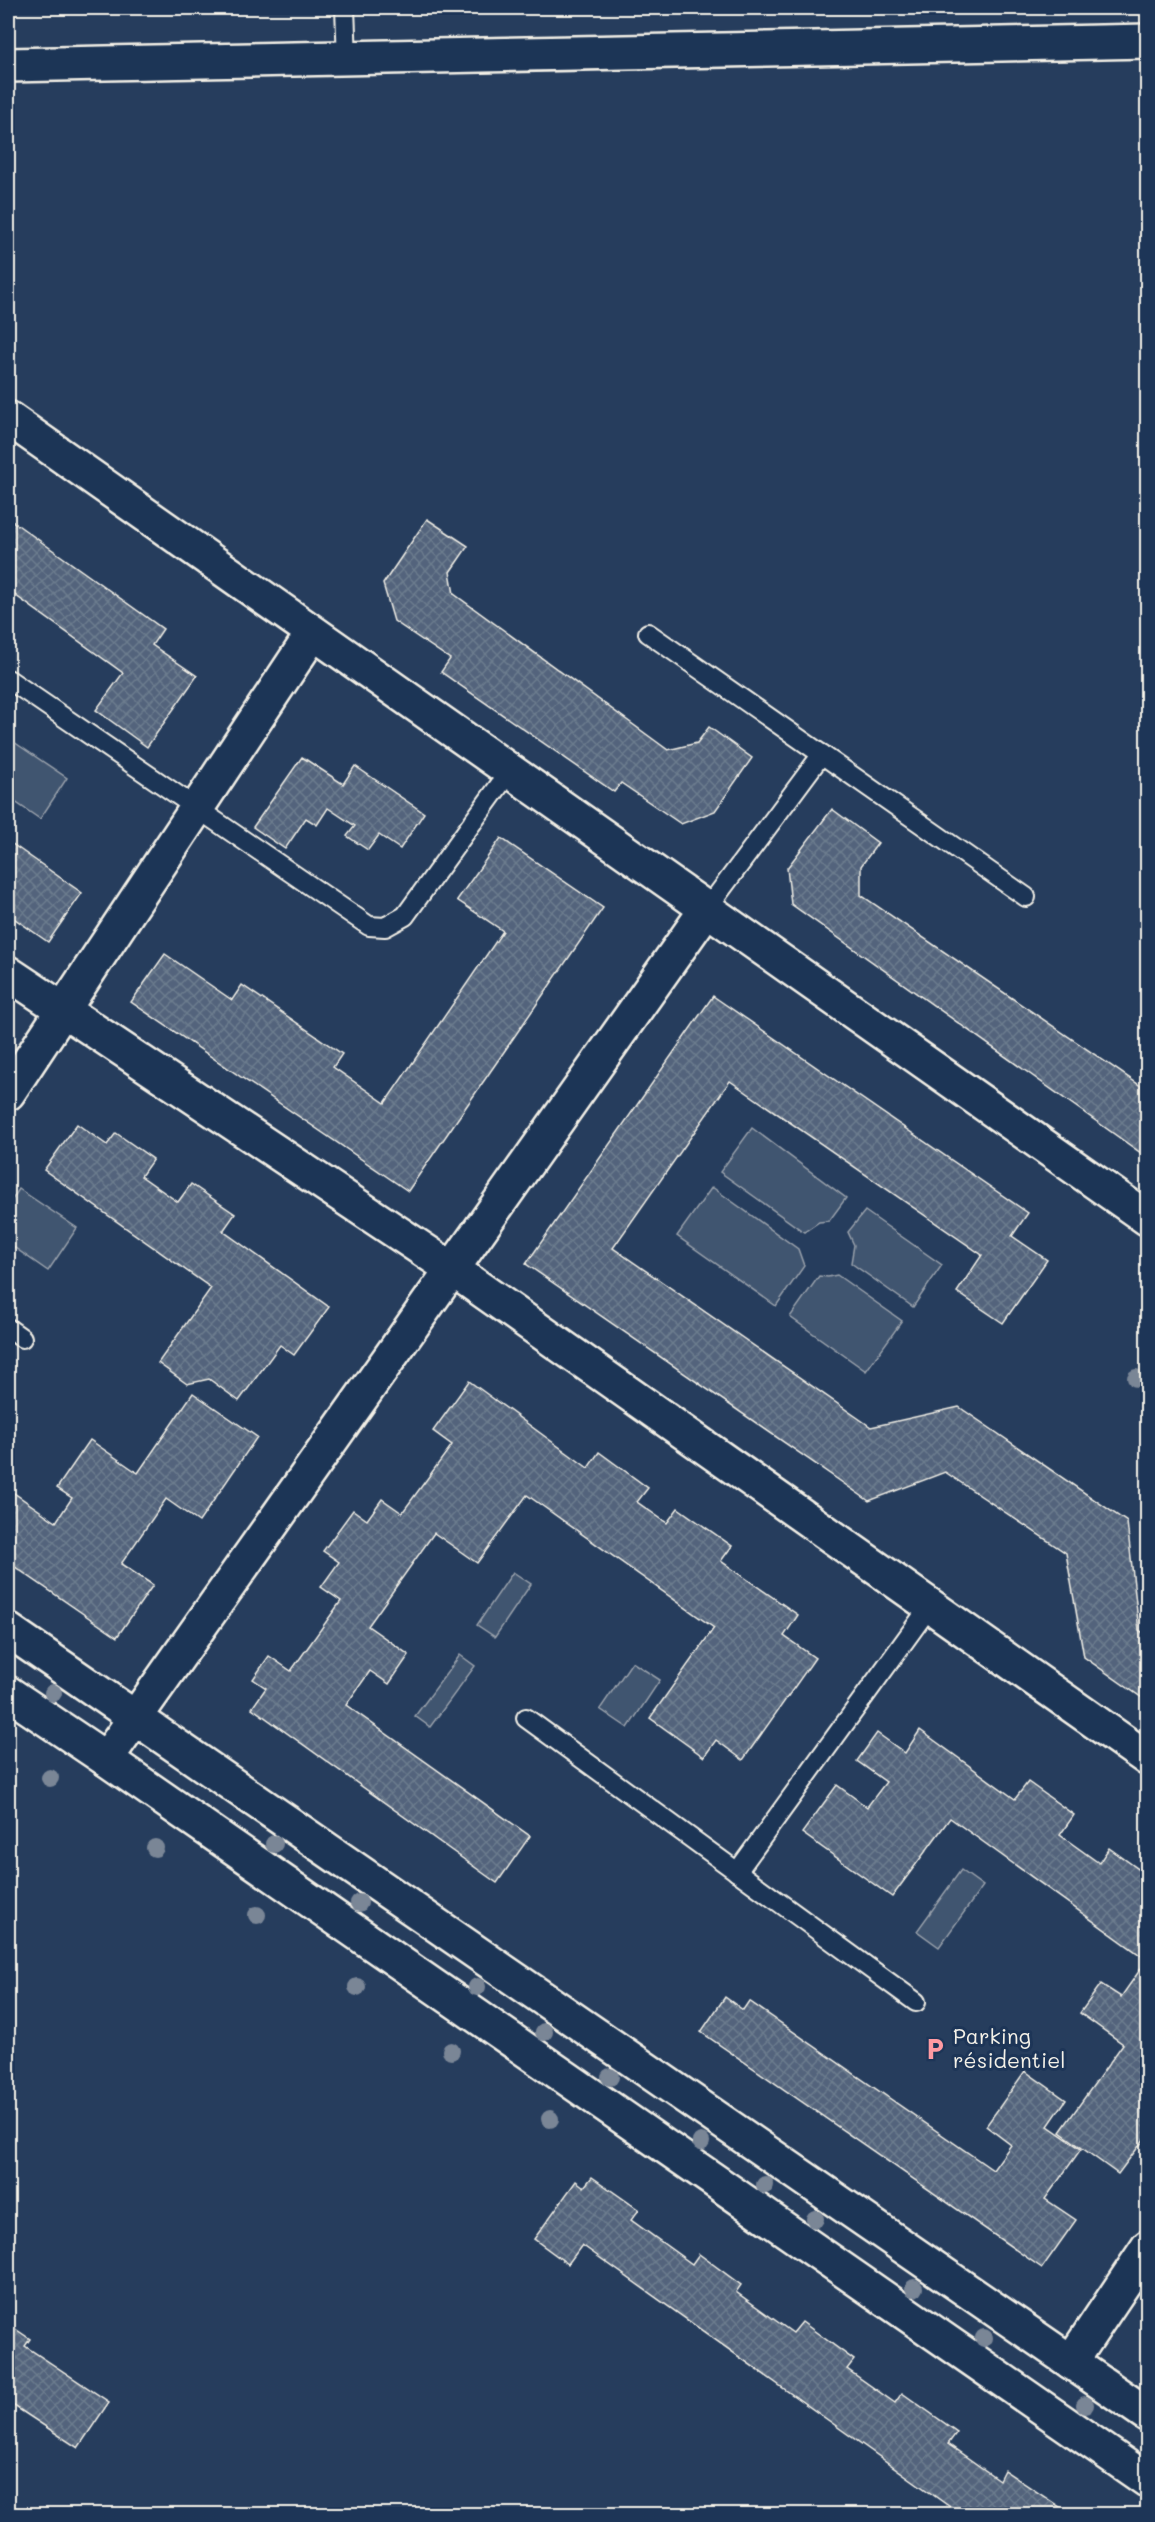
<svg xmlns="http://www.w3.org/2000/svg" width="1155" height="2522" font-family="Mali,sans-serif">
	<defs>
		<pattern id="building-cross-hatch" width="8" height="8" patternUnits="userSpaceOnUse" patternTransform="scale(1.5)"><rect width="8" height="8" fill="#52647b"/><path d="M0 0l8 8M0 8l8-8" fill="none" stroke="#6c7b8e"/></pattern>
	</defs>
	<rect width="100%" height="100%" fill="#263d5d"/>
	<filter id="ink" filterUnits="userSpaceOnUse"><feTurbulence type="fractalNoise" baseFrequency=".0167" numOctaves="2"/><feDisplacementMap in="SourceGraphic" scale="12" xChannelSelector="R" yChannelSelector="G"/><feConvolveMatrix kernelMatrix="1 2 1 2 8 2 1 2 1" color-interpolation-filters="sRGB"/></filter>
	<g filter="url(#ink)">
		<g fill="#40546f" stroke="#9aa2ac" stroke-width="1.5">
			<path d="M8,738l59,40 -27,41 -32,-22z"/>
			<path d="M752,1128l94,70 -17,23 -10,1 -15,10 -84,-60z"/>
			<path d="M712,1187l86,62 6,17 -28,40 -99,-70z"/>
			<path d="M19,1189l58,39 -29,43 -40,-28v-37z"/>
			<path d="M865,1211l77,54 -29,42 -62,-44 3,-18 -6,-13z"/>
			<path d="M837,1275l65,46 -36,50 -76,-54 29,-41 9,1z"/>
			<path d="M513,1572l18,12 -36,53 -18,-12z"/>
			<path d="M460,1655l15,11 -45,61 -15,-11z"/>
			<path d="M632,1662l28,18 -32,48 -28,-19z"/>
			<path d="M961,1870l22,16 -44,61 -22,-16z"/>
		</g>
		<g fill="url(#building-cross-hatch)" stroke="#f4f1e8" stroke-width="1.5">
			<path d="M8,518l155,111 -11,16 45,31 -50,71 -51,-37 27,-37 -115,-83z"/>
			<path d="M427,519l41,27 -18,26 4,22 214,156 29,-7 12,-16 43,31 -37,53 -34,13 -60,-41 -7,9 -173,-120 9,-13 -56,-38 -11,-37z"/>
			<path d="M302,757l41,27 12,-18 69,47 -24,36 -21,-14 -11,15 -21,-14 8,-10 -27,-18 -11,17 -11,-7 -21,31 -32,-22z"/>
			<path d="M832,809l46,34 -17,23v29l287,196v67l-357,-254 -4,-36z"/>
			<path d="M501,838l102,70 -195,283 -277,-189 34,-48 67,46 10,-15 100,69 -9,13 52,36 118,-172 -46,-31z"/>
			<path d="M8,841l74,52 -34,49 -40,-28z"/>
			<path d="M713,996l315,217 -16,23 35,24 -44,63 -46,-31 25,-37 -252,-174 -117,167 258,179 88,-20 168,115 12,108 9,6v66l-64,-45 -18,-104 -121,-81 -76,29 -343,-237z"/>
			<path d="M77,1124l30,21 9,-12 37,26 -12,17 37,26 13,-18 44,30 -12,17 106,76 -35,48 -14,-10 -41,56 -30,-22 -22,5 -29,-21 53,-75 -167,-118z"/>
			<path d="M469,1381l119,87 11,-16 49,36 -11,14 30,21 11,-15 54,38 -11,15 77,54 -14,21 31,22 -72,102 -27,-20 -12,17 -54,-39 64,-90 -187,-133 -50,68 -43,-30 -66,93 41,29 -20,29 -19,-13 -24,34 184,131 -33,47 -245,-175 14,-20 -13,-9 16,-23 22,15 50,-70 -20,-14 18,-25 -16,-11 30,-41 14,10 15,-21 20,14 50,-68 -19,-14z"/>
			<path d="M193,1393l64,44 -58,85 -33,-23 -45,65 32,21 -36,52 -109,-75v-73l48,33 16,-24 -15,-10 33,-48 48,33z"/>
			<path d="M920,1730l95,69 13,-17 46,33 -14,20 39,28 10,-15 39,28v258l-30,40 -58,-42 63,-88 -43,-31 21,-29 20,13 26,-37 -197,-142 -58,79 -90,-64 35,-48 30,22 19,-25 -29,-21 20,-28 28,20z"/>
			<path d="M725,1997l18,13 6,-9 244,169 18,-25 -25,-19 39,-55 41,29 -18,26 33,23 -36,50 31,21 -34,48 -341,-236z"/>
			<path d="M592,2177l47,33 -8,10 61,44 7,-10 42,31 -5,7 57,41 9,-11 52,38 -7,9 48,34 7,-10 55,39 -9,12 51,36 5,-10 59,39 -5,5h-98l-378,-269 -14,19 -34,-25 42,-58 8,6z"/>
			<path d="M8,2324l22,15 -5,7 84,56 -31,46 -70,-46z"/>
		</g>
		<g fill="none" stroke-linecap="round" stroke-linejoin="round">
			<g stroke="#f4f1e8" stroke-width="22">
				<g id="lane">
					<path d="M345,8l2,51"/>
					<path d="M648,633l378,264"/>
					<path d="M8,679l361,247 16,1 20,-11 104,-144"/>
					<path d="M706,910l116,-156"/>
					<path d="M8,1328l14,10"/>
					<path d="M526,1718l390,284"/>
					<path d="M737,1872l193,-266"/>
				</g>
			</g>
			<g stroke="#f4f1e8" stroke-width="38">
				<g id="street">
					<path d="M8,65l1140,-24"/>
					<path d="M8,418l1140,801"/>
					<path d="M8,973l444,296 696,490"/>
					<path d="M8,1093l305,-460"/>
					<path d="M8,1630l1140,785"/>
					<path d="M8,1693l98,66 1042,722"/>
					<path d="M106,1759l600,-849"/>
					<path d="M1071,2362l77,-115"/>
				</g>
			</g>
			<use href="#lane" stroke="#1d3557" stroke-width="18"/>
			<use href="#street" stroke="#1d3557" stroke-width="33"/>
		</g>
		<g fill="#7a8696">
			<circle cx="1136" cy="1378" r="9"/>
			<circle cx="53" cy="1693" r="9"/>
			<circle cx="50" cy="1778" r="9"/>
			<circle cx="274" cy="1844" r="9"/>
			<circle cx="155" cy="1848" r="9"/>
			<circle cx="359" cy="1903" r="9"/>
			<circle cx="257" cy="1915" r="9"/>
			<circle cx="357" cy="1987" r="9"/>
			<circle cx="477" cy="1987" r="9"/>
			<circle cx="544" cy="2032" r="9"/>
			<circle cx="451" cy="2051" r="9"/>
			<circle cx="610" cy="2077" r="9"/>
			<circle cx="550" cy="2119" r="9"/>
			<circle cx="701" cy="2142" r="9"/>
			<circle cx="765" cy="2185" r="9"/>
			<circle cx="815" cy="2219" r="9"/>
			<circle cx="914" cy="2288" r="9"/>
			<circle cx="984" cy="2338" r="9"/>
			<circle cx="1085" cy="2405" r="9"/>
		</g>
	</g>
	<defs>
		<g id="parking-bare" transform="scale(1.8)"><path d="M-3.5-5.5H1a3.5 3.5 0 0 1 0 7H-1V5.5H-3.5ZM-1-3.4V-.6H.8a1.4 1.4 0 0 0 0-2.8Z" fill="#ff9aa2" stroke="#1d3557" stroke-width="2.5" paint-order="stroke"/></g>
	</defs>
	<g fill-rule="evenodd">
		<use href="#parking-bare" x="935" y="2049"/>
	</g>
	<g text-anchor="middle" stroke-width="6" stroke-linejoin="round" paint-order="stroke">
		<g font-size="21" fill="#f4f1e8" stroke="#1d3557" text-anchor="start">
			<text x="953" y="2044">Parking<tspan x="953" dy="24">résidentiel</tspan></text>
		</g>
	</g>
	<rect width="1155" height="2522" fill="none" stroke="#1d3557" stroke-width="30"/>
	<rect x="15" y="15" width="1125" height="2492" fill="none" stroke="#f4f1e8" stroke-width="2" filter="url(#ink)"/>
</svg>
